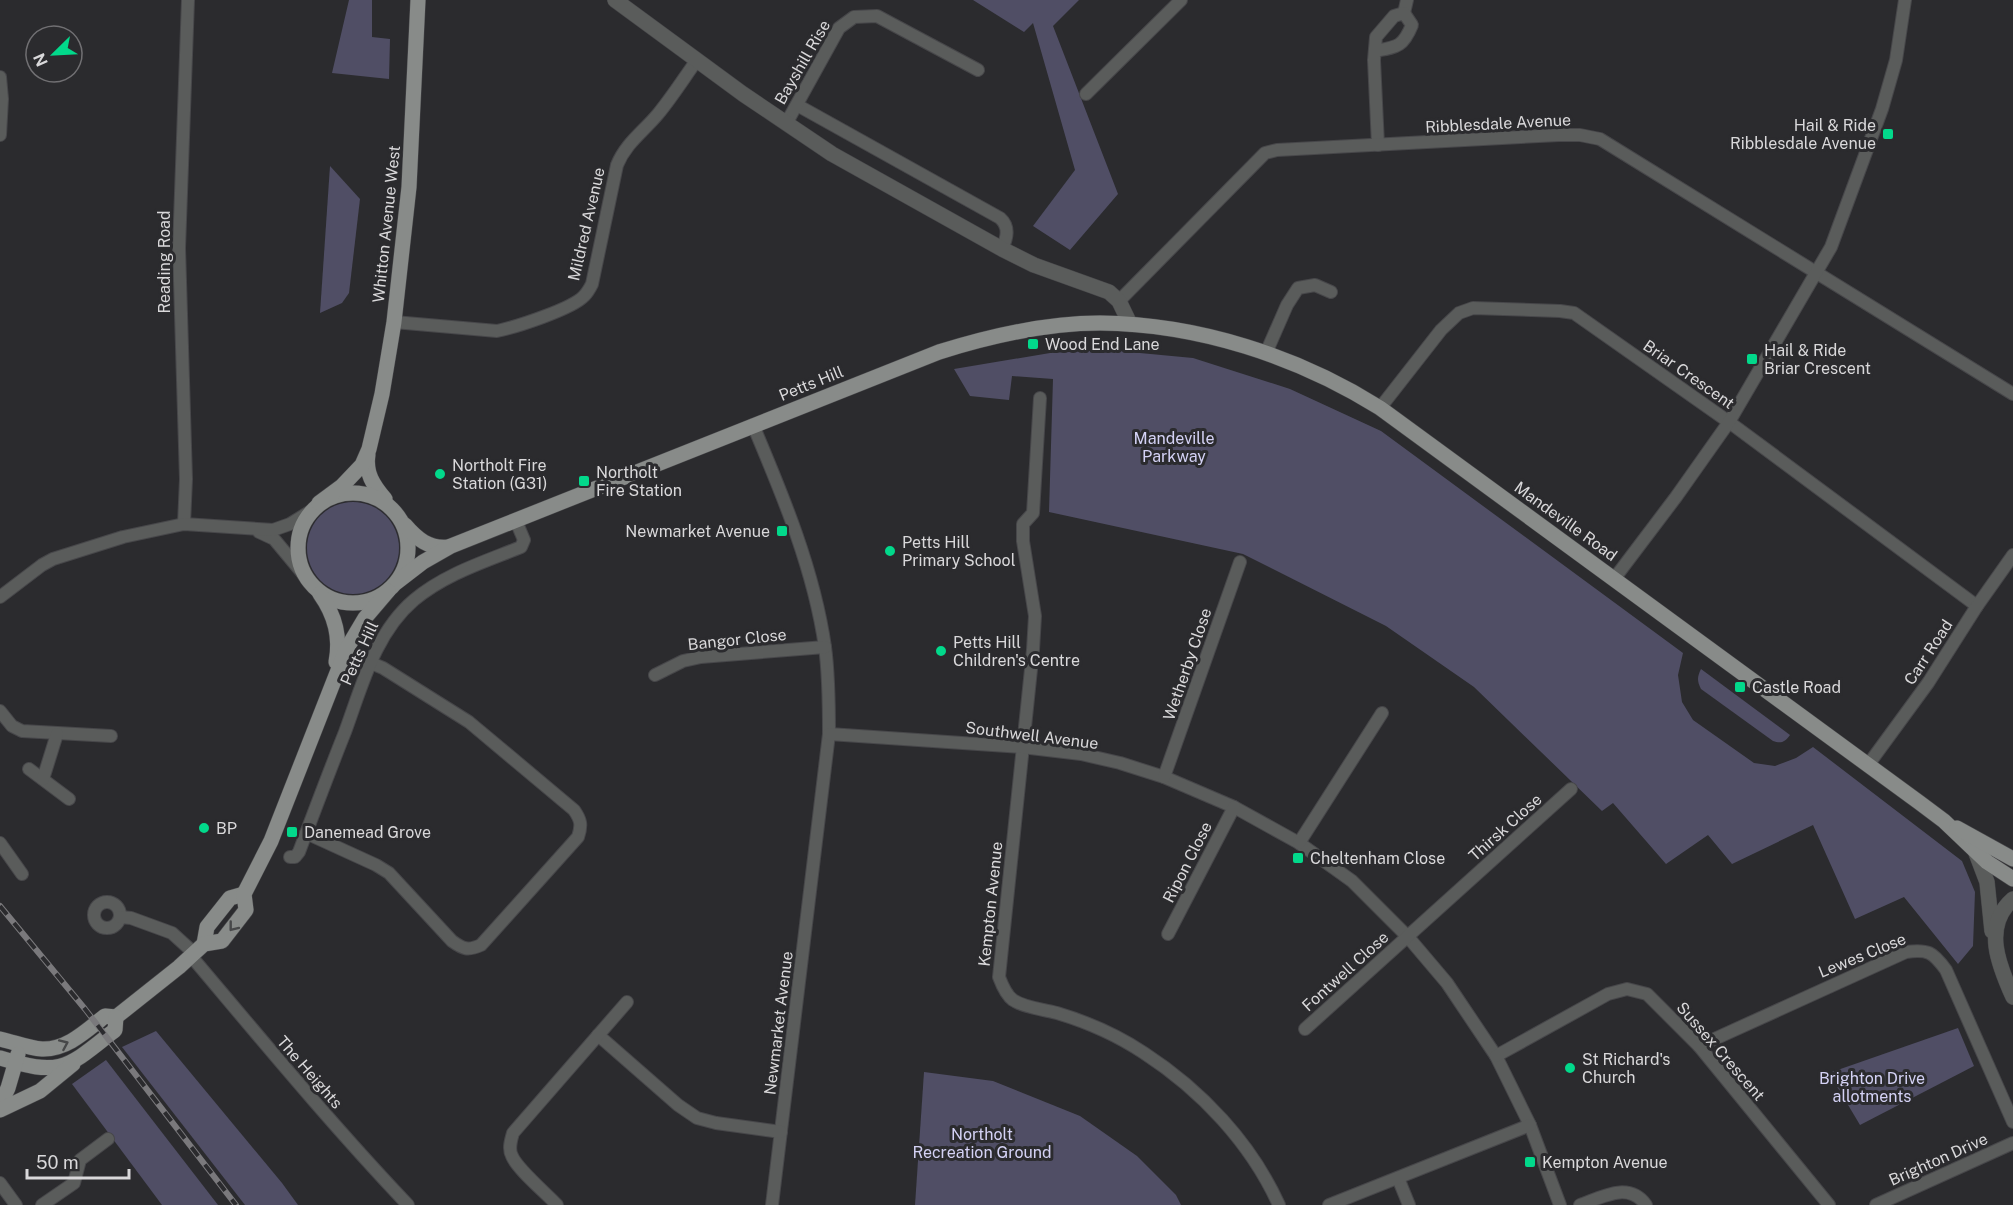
<svg xmlns="http://www.w3.org/2000/svg" width="2013" height="1205" font-family="'Public Sans',sans-serif">
	<rect width="100%" height="100%" fill="#2b2b2e"/>
	<g fill="#504e65">
		<path d="M349,0h23v37l18,2 -1,40 -57,-6z"/>
		<path d="M973,0h106l-26,26 65,168 -48,56 -37,-24 42,-56 -42,-147 -9,9z"/>
		<path d="M330,166l30,33 -11,94 -7,10 -22,10z"/>
		<path d="M1108,350l85,8 97,31 91,42 302,222 -5,22 4,27 11,18 61,43 21,3 21,-8 17,-11 149,114 13,31 -2,54 -15,18 -54,-67 -49,22 -42,-94 -81,39 -24,-29 -42,29 -53,-61 -11,8 -128,-124 -88,-61 -143,-72 -194,-42 4,-133 -41,-3 -3,24 -39,-4 -16,-27 96,-16z"/>
		<circle cx="353" cy="548" r="46"/>
		<path d="M1701,669l89,66c-5,7 -9,9 -17,6l-72,-52c-4,-8 -4,-12 0,-20z"/>
		<path d="M1958,1028l16,38 -114,59 -31,-52z"/>
		<path d="M156,1031l126,152 16,22h-53l-123,-158z"/>
		<path d="M106,1060l112,145h-56l-90,-121z"/>
		<path d="M924,1072l69,9 87,35 57,40 39,39 5,10h-266z"/>
	</g>
	<g fill="none" stroke-linecap="round" stroke-linejoin="round">
		<g stroke="#47474a" stroke-width="14">
			<g id="minor">
				<path d="M1404,13l3,-13"/>
				<path d="M1375,51c22,-4 28,-4 37,-26l-8,-12 -10,3 -18,21 -2,23 4,85"/>
				<path d="M0,77l2,22 -2,36"/>
				<path d="M1086,94l95,-94"/>
				<path d="M797,105l203,113c10,9 7,20 2,31"/>
				<path d="M787,122l52,-94 15,-11 23,-1 101,54"/>
				<path d="M1119,301l146,-148 12,-3 282,-15h21l20,4 413,255"/>
				<path d="M394,322l103,9c19,-4 75,-22 87,-35 3,-3 6,-8 8,-12l25,-119c9,-22 26,-33 41,-51 14,-17 26,-36 39,-54"/>
				<path d="M1266,353l21,-48 11,-17 17,-3 16,7"/>
				<path d="M1040,398l-7,115 -10,11v17l12,75 -2,34 -34,327c3,8 7,18 14,23 12,8 30,9 44,13 30,9 60,22 87,40 57,37 107,90 135,152"/>
				<path d="M1380,408l61,-78 18,-17 14,-5 87,3 14,2 155,109 248,184"/>
				<path d="M753,425c30,71 61,145 72,222 4,29 4,58 4,87l-57,471"/>
				<path d="M184,524l2,-45 -7,-231 9,-248"/>
				<path d="M259,532l15,7 30,36"/>
				<path d="M1614,579l62,-82 53,-75 102,-175 51,-138 14,-49 9,-60"/>
				<path d="M0,597l42,-32 11,-6 70,-22 61,-13 89,6 17,-6 21,-13"/>
				<path d="M655,675l28,-14 18,-4 124,-10"/>
				<path d="M0,711l12,15 10,5 89,5"/>
				<path d="M829,734l193,13 59,7 39,9 44,14 70,30 65,36 53,38 56,56 39,46 49,73 34,69 30,80"/>
				<path d="M1868,765l60,-82 49,-77 36,-51"/>
				<path d="M29,769l40,30"/>
				<path d="M1164,777l76,-215"/>
				<path d="M43,779l14,-45"/>
				<path d="M306,833l70,32 13,8 63,68c11,8 16,10 29,4l97,-108c4,-12 3,-17 -4,-27l-105,-88 -86,-54 -12,-5"/>
				<path d="M0,843l22,31"/>
				<path d="M1299,843l83,-130"/>
				<path d="M290,857h5l4,-5c15,-40 30,-80 46,-120 17,-46 30,-99 69,-132 31,-26 70,-38 107,-53l3,-7 -8,-19"/>
				<circle cx="107" cy="915" r="13"/>
				<path d="M120,917l11,1 41,15 22,20"/>
				<path d="M1168,934l66,-127"/>
				<path d="M191,956c71,84 141,169 217,249"/>
				<path d="M1305,1029l266,-240"/>
				<path d="M598,1035l80,70 19,13 19,5 65,9"/>
				<path d="M1699,1046l207,-94c22,-3 27,0 40,18l67,152"/>
				<path d="M1496,1056l112,-62 19,-5 20,5 52,52 130,159"/>
				<path d="M1398,1178l11,27"/>
				<path d="M0,1183l16,22"/>
				<path d="M42,1205l32,-22 6,-23 28,-21"/>
				<path d="M557,1205c-11,-12 -40,-36 -45,-49 -4,-7 -1,-16 1,-23l114,-131"/>
				<path d="M1329,1205l201,-80"/>
				<path d="M1580,1205c22,-8 49,-24 66,0"/>
				<path d="M1876,1205l137,-62"/>
			</g>
		</g>
		<g stroke="#47474a" stroke-width="16">
			<g id="tertiary">
				<path d="M615,0l128,94 89,60 170,95 32,16 75,27 10,9 11,23"/>
				<path d="M1976,853l11,29 5,49"/>
				<path d="M2013,899c-31,27 -14,67 0,98"/>
			</g>
		</g>
		<g stroke="#47474a" stroke-width="16">
			<g id="primary">
				<path d="M368,454c-3,19 5,31 17,45"/>
				<circle cx="353" cy="548" r="55"/>
				<path d="M319,503l23,-17 20,-21 7,-16 13,-55 12,-72 15,-135 9,-187"/>
				<path d="M405,525c12,14 24,24 43,22"/>
				<path d="M397,582l26,-20 28,-16 488,-194c51,-16 106,-29 161,-29 98,1 197,33 280,85l540,395 24,18 43,41 26,17"/>
				<path d="M320,594c15,21 21,43 16,68"/>
				<path d="M1957,828l56,31"/>
				<path d="M204,944l3,-17 23,-29 14,-4"/>
				<path d="M116,1017l63,-50 25,-23 18,-3 24,-31 -2,-16 27,-53 75,-191 19,-32 23,-27"/>
				<path d="M0,1039c14,3 28,9 42,10 25,1 45,-19 63,-33l11,1"/>
				<path d="M0,1058c62,19 67,10 115,-28l1,-13"/>
				<path d="M0,1105l8,-17 10,-34"/>
				<path d="M0,1110l40,-19 33,-27"/>
			</g>
		</g>
		<use href="#minor" stroke="#5a5c5b" stroke-width="12"/>
		<use href="#tertiary" stroke="#5a5c5b" stroke-width="15"/>
		<use href="#primary" stroke="#888b89" stroke-width="15"/>
		<g stroke="#7a797c" stroke-width="6">
			<path id="rail" d="M0,906l85,103 151,196"/>
		</g>
		<use href="#rail" stroke="#2b2b2e" stroke-width="4" stroke-dasharray="11" stroke-linecap="butt"/>
	</g>
	<defs><path id="oneway-chevron" d="M-2-3.5L2.5 0L-2 3.5" fill="none" stroke-width="1.6" stroke-linecap="round" stroke-linejoin="round" transform="scale(1.5)"/></defs>
	<g stroke="#474849">
		<use href="#oneway-chevron" transform="translate(233 927) rotate(128)"/>
		<use href="#oneway-chevron" transform="translate(64 1044) rotate(-24)"/>
	</g>
	<g fill="#02d98b" stroke="#2b2b2e" stroke-width="2">
		<rect x="1882" y="128" width="12" height="12" rx="3"/>
		<rect x="1027" y="338" width="12" height="12" rx="3"/>
		<rect x="1746" y="353" width="12" height="12" rx="3"/>
		<circle cx="440" cy="474" r="6"/>
		<rect x="578" y="475" width="12" height="12" rx="3"/>
		<rect x="776" y="525" width="12" height="12" rx="3"/>
		<circle cx="890" cy="551" r="6"/>
		<circle cx="941" cy="651" r="6"/>
		<rect x="1734" y="681" width="12" height="12" rx="3"/>
		<circle cx="204" cy="828" r="6"/>
		<rect x="286" y="826" width="12" height="12" rx="3"/>
		<rect x="1292" y="852" width="12" height="12" rx="3"/>
		<circle cx="1570" cy="1068" r="6"/>
		<rect x="1524" y="1156" width="12" height="12" rx="3"/>
	</g>
	<g text-anchor="middle" stroke-width="6" stroke-linejoin="round" paint-order="stroke">
		<g font-size="16" fill="#d9d8da" stroke="#2b2b2e">
			<text transform="translate(802 62) rotate(-60)" y="6">Bayshill Rise</text>
			<text transform="translate(1498 123) rotate(-3)" y="6">Ribblesdale Avenue</text>
			<text transform="translate(386 224) rotate(-84)" y="6">Whitton Avenue West</text>
			<text transform="translate(586 224) rotate(-77)" y="6">Mildred Avenue</text>
			<text transform="translate(164 262) rotate(-90)" y="6">Reading Road</text>
			<text transform="translate(1689 374) rotate(35)" y="6">Briar Crescent</text>
			<text transform="translate(811 383) rotate(-22)" y="6">Petts Hill</text>
			<text transform="translate(1566 521) rotate(36)" y="6">Mandeville Road</text>
			<text transform="translate(737 639) rotate(-6)" y="6">Bangor Close</text>
			<text transform="translate(1928 652) rotate(-57)" y="6">Carr Road</text>
			<text transform="translate(359 653) rotate(-65)" y="6">Petts Hill</text>
			<text transform="translate(1187 664) rotate(-71)" y="6">Wetherby Close</text>
			<text transform="translate(1032 735) rotate(7)" y="6">Southwell Avenue</text>
			<text transform="translate(1505 827) rotate(-42)" y="6">Thirsk Close</text>
			<text transform="translate(1187 862) rotate(-63)" y="6">Ripon Close</text>
			<text transform="translate(990 904) rotate(-84)" y="6">Kempton Avenue</text>
			<text transform="translate(1862 955) rotate(-22)" y="6">Lewes Close</text>
			<text transform="translate(1345 971) rotate(-42)" y="6">Fontwell Close</text>
			<text transform="translate(778 1023) rotate(-83)" y="6">Newmarket Avenue</text>
			<text transform="translate(1721 1051) rotate(49)" y="6">Sussex Crescent</text>
			<text transform="translate(310 1072) rotate(49)" y="6">The Heights</text>
			<text transform="translate(1938 1159) rotate(-24)" y="6">Brighton Drive</text>
		</g>
		<g font-size="16" fill="#d9d8da" stroke="#2b2b2e" text-anchor="start">
			<text x="1876" y="131" text-anchor="end">Hail &amp; Ride<tspan x="1876" dy="18">Ribblesdale Avenue</tspan></text>
			<text x="1045" y="350">Wood End Lane</text>
			<text x="1764" y="356">Hail &amp; Ride<tspan x="1764" dy="18">Briar Crescent</tspan></text>
			<text x="452" y="471">Northolt Fire<tspan x="452" dy="18">Station (G31)</tspan></text>
			<text x="596" y="478">Northolt<tspan x="596" dy="18">Fire Station</tspan></text>
			<text x="770" y="537" text-anchor="end">Newmarket Avenue</text>
			<text x="902" y="548">Petts Hill<tspan x="902" dy="18">Primary School</tspan></text>
			<text x="953" y="648">Petts Hill<tspan x="953" dy="18">Children's Centre</tspan></text>
			<text x="1752" y="693">Castle Road</text>
			<text x="216" y="834">BP</text>
			<text x="304" y="838">Danemead Grove</text>
			<text x="1310" y="864">Cheltenham Close</text>
			<text x="1582" y="1065">St Richard's<tspan x="1582" dy="18">Church</tspan></text>
			<text x="1542" y="1168">Kempton Avenue</text>
		</g>
		<g font-size="16" fill="#d4d2f5" stroke="#2b2b2e">
			<text x="1174" y="444">Mandeville<tspan x="1174" dy="18">Parkway</tspan></text>
			<text x="1872" y="1084">Brighton Drive<tspan x="1872" dy="18">allotments</tspan></text>
			<text x="982" y="1140">Northolt<tspan x="982" dy="18">Recreation Ground</tspan></text>
		</g>
	</g>
	<g transform="translate(54 54) rotate(246)"><circle r="28" fill="#2b2b2e" stroke="#717073" stroke-width="1.5"/>
	<path d="M0-4.5L10 22L0 15L-10 22Z" fill="#02d98b"/>
	<text y="-9" font-size="16" font-weight="bold" text-anchor="middle" fill="#d9d8da">N</text>
	</g>
	<path d="M27 1169v9h102v-9" fill="none" stroke="#d9d8da" stroke-width="3"/>
	<text x="36" y="1169" font-size="18" fill="#d9d8da" stroke="#2b2b2e" stroke-width="4.5" paint-order="stroke">50 m</text>
</svg>
